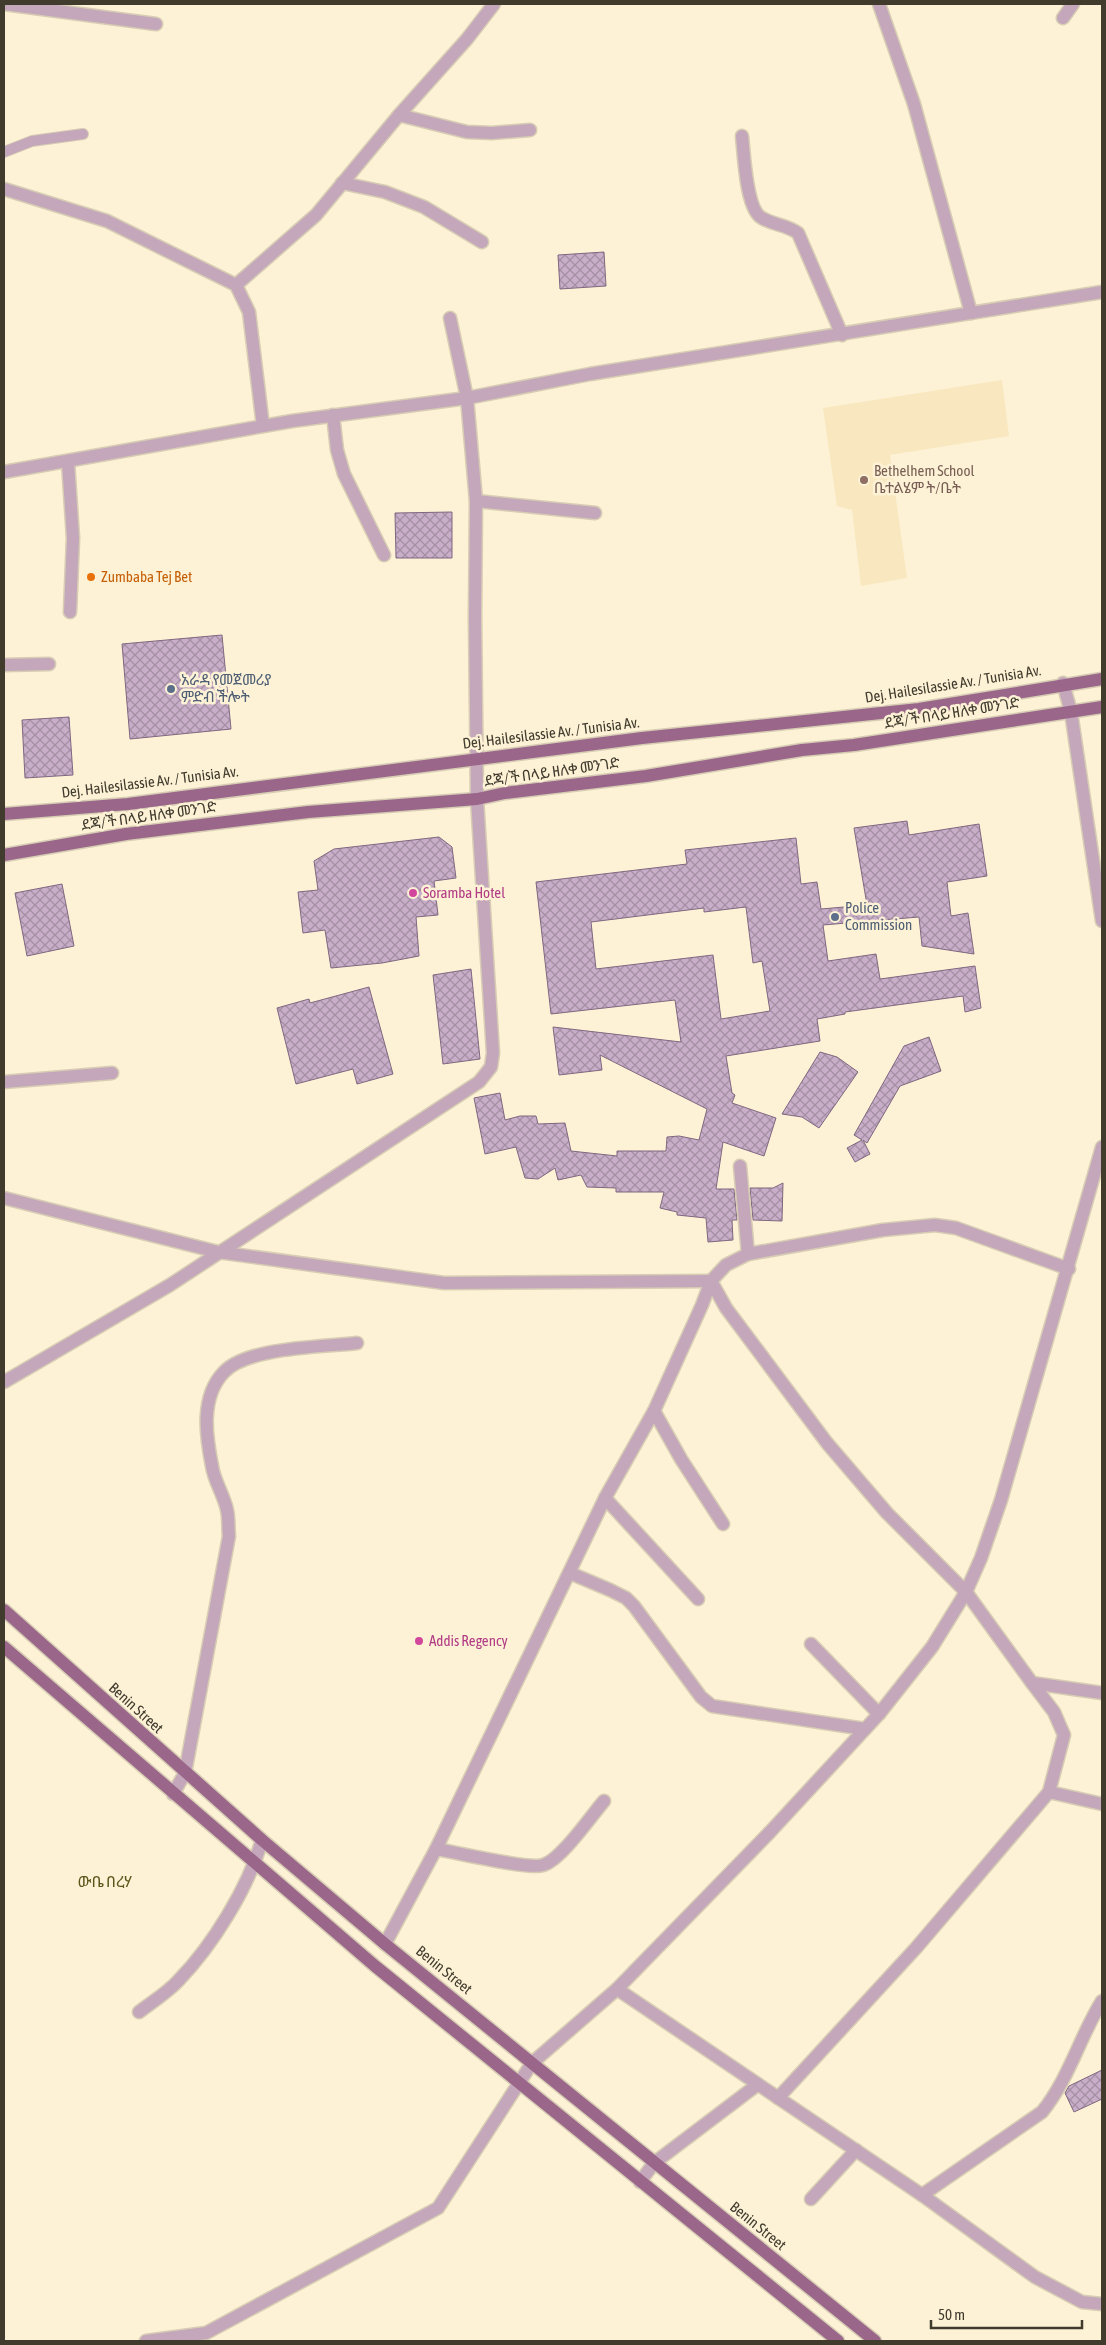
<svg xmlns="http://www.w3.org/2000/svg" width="1106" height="2345" font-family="'Asap Condensed','Noto Sans Ethiopic',sans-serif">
	<defs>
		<pattern id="building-cross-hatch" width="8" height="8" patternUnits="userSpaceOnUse" patternTransform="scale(1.25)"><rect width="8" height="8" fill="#c8aec9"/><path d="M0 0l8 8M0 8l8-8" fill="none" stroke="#a48fa4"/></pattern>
	</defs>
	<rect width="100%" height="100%" fill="#fdf2d6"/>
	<path fill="#f9e8bf" d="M1002,380l7,56 -119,19 17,123 -46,8 -9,-76 -15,-4 -14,-98z"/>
	<g fill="url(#building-cross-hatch)" stroke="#7f6780" fill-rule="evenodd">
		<path d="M604,252l2,34 -46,3 -2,-34z"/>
		<path d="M452,512v46h-56l-1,-45z"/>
		<path d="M222,635l9,94 -101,10 -8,-95z"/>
		<path d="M69,717l4,58 -48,3 -3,-58z"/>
		<path d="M907,821l2,14 70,-11 8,52 -40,6 4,34 17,-3 6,41 -52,-8 -3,-29 -96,8 5,36 48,-7 4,25 95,-13 6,42 -16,4 -2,-16 -118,16v2l-28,5 3,22 -94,15 6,37 3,2 -3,8 44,15 -12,38 -41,-14 -7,47h18l3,31h-5l1,20 -25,2 -2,-24 -29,-3v-3l-17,-4 4,-16h-48v-4l-29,-1 -6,-12 -23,5 -3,-12 -17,11 -13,-1 -9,-31 -31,7 -11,-56 26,-5 5,27 15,-4h16l2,8 27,-1 6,28 46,5v-5h49l1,-14 12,-1 20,4 8,-31 -107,-54 2,15 -43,5 -6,-48 128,15 -6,-42 -124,14 -15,-132 151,-18 -2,-14 111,-12 5,46 16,-2 4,27 46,-4 -13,-77zM746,907l7,56 9,-2 8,50 -49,8 -8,-64 -117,14 -5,-47 113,-14v4z"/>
		<path d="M439,837l13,10 4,31 -22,3 4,34 -22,2 3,39 -37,7 -51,5 -6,-38 -22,3 -5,-41 20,-2 -4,-29 20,-12z"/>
		<path d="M62,884l12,62 -47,10 -12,-63z"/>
		<path d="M471,969l9,90 -37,5 -10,-89z"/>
		<path d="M369,987l24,87 -36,10 -4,-15 -57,15 -19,-76 32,-9 1,4z"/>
		<path d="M929,1037l12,34 -41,15 -33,57 -4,-3 7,14 -15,8 -8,-14 15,-8 -8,-5 50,-89z"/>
		<path d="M820,1052l17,5 21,15 -39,56 -17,-11 -20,-3z"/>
		<path d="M783,1183l-1,38 -29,-1 -3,-32h23z"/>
		<path d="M1102,2070v29l-28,13 -9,-19 4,-7z"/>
	</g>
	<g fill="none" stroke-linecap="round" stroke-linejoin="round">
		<g stroke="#d7cdb4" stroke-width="12">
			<path id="service" d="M4,152l28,-11 51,-7"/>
		</g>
		<g stroke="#d7cdb4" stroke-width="15">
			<g id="minor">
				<path d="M4,4l152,20"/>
				<path d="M879,4l35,100 57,209"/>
				<path d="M1063,18l10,-14"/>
				<path d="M399,115l68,17 25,1 38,-3"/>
				<path d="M742,136c2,18 4,74 20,82 12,7 25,7 36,15l44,102"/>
				<path d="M342,183l43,9 39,15 58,35"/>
				<path d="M4,189l103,32 129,64 13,27 14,114"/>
				<path d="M236,285l80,-70 83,-100 68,-76 27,-35"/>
				<path d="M333,415l4,35 7,24 40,81"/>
				<path d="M68,462l5,76 -3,74"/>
				<path d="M4,472l288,-51 175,-23 123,-24 512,-82"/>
				<path d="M476,501l119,12"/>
				<path d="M4,665l45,-1"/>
				<path d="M1063,683l8,29 31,209"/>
				<path d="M4,1082l108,-9"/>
				<path d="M740,1166l8,88"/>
				<path d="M4,1198l214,54 226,31 267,-2"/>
				<path d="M711,1281l15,27 101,135 60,70 79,79 66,91 70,10"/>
				<path d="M4,1382l166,-97 309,-203 12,-15 2,-14 -16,-254 -2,-182 1,-116 -9,-103 -17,-80"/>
				<path d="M654,1411l27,48 42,65"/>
				<path d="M605,1498l93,101"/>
				<path d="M570,1573l40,17 16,8 8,8 67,91 11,9 153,23"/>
				<path d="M811,1644l68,70"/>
				<path d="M1049,1792l53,12"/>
				<path d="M173,1794l12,-21 44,-237c-1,-8 0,-18 -2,-26 -3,-15 -13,-29 -15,-44 -6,-30 -12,-69 12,-94 23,-25 99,-25 133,-29"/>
				<path d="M436,1849c19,3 94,21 107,16 18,-5 48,-49 61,-64"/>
				<path d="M385,1944l51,-95 169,-351 49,-87 48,-106 9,-24 15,-16 22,-11 135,-24 52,-5 21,3 113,41"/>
				<path d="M617,1989l305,206 113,82 47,25 20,2"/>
				<path d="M139,2012c13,-10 28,-19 39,-31 35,-36 70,-93 84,-141"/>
				<path d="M778,2098l138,-150 133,-156 15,-57 -10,-23 -22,-29"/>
				<path d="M640,2182l14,-19 103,-78"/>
				<path d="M922,2195l120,-83c27,-33 38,-76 60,-111"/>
				<path d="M811,2199l45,-49"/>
				<path d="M146,2341l60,-8 232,-125 94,-145 85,-74 153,-157 109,-118 53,-67 34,-55 15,-34 20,-58 101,-353"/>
			</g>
		</g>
		<g stroke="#d7cdb4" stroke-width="15">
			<g id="primary">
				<path d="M4,814l124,-10 514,-66 277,-29 183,-30"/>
				<path d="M4,855l122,-21 182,-22 169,-13 28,-6 141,-17 156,-26 52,-5 248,-38"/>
				<path d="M4,1610l258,230 123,104 490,397"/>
				<path d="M4,1647l371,319 463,375"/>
			</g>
		</g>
		<use href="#service" stroke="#c4a7ba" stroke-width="10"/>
		<use href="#minor" stroke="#c4a7ba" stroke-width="12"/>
		<use href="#primary" stroke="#9a678a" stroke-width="12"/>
	</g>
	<circle fill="#8d6e63" stroke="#fdf2d6" stroke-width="2" cx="864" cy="480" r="5"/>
	<circle fill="#e8710a" stroke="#fdf2d6" stroke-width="2" cx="91" cy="577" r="5"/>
	<g fill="#5c6f8a" stroke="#fdf2d6" stroke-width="2">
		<circle cx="171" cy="689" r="5"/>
		<circle cx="835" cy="917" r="5"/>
	</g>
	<g fill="#d1479c" stroke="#fdf2d6" stroke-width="2">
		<circle cx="413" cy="893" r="5"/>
		<circle cx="419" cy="1641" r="5"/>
	</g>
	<g text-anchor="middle" stroke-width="5" stroke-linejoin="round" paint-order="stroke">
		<g font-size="15" fill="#785e54" stroke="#fdf2d6" text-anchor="start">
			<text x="874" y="476">Bethelhem School<tspan x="874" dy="17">ቤተልሄም ት/ቤት</tspan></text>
		</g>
		<g font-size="15" fill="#c56008" stroke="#fdf2d6" text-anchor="start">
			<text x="101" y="582">Zumbaba Tej Bet</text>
		</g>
		<g font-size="15" fill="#4e5e75" stroke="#fdf2d6" text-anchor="start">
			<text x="181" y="685">አራዳ የመጀመሪያ<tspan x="181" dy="17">ምድብ ችሎት</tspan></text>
			<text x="845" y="913">Police<tspan x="845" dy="17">Commission</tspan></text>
		</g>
		<g font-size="15" fill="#413b2e" stroke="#fdf2d6">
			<text transform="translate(953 684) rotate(-9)" y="5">Dej. Hailesilassie Av. / Tunisia Av.</text>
			<text transform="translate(952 713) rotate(-9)" y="5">ደጃ/ች በላይ ዘለቀ መንገድ</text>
			<text transform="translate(551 733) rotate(-7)" y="5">Dej. Hailesilassie Av. / Tunisia Av.</text>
			<text transform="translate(552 772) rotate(-8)" y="5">ደጃ/ች በላይ ዘለቀ መንገድ</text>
			<text transform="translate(150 782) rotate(-7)" y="5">Dej. Hailesilassie Av. / Tunisia Av.</text>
			<text transform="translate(149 816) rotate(-8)" y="5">ደጃ/ች በላይ ዘለቀ መንገድ</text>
			<text transform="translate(136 1708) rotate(42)" y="5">Benin Street</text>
			<text transform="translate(444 1970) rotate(39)" y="5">Benin Street</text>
			<text transform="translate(758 2226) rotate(39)" y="5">Benin Street</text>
		</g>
		<g font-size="15" fill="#b23c85" stroke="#fdf2d6" text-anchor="start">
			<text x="423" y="898">Soramba Hotel</text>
			<text x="429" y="1646">Addis Regency</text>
		</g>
		<g font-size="16" fill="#5a571b" stroke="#fdf2d6">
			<text x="105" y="1887">ውቤ በረሃ</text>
		</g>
	</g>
	<rect width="1106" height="2345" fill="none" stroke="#413b2e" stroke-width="10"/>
	<path d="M931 2320v8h151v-8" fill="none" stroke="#413b2e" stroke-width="2.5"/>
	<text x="938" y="2320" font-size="15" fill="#413b2e" stroke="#fdf2d6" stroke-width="4" paint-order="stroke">50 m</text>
</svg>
